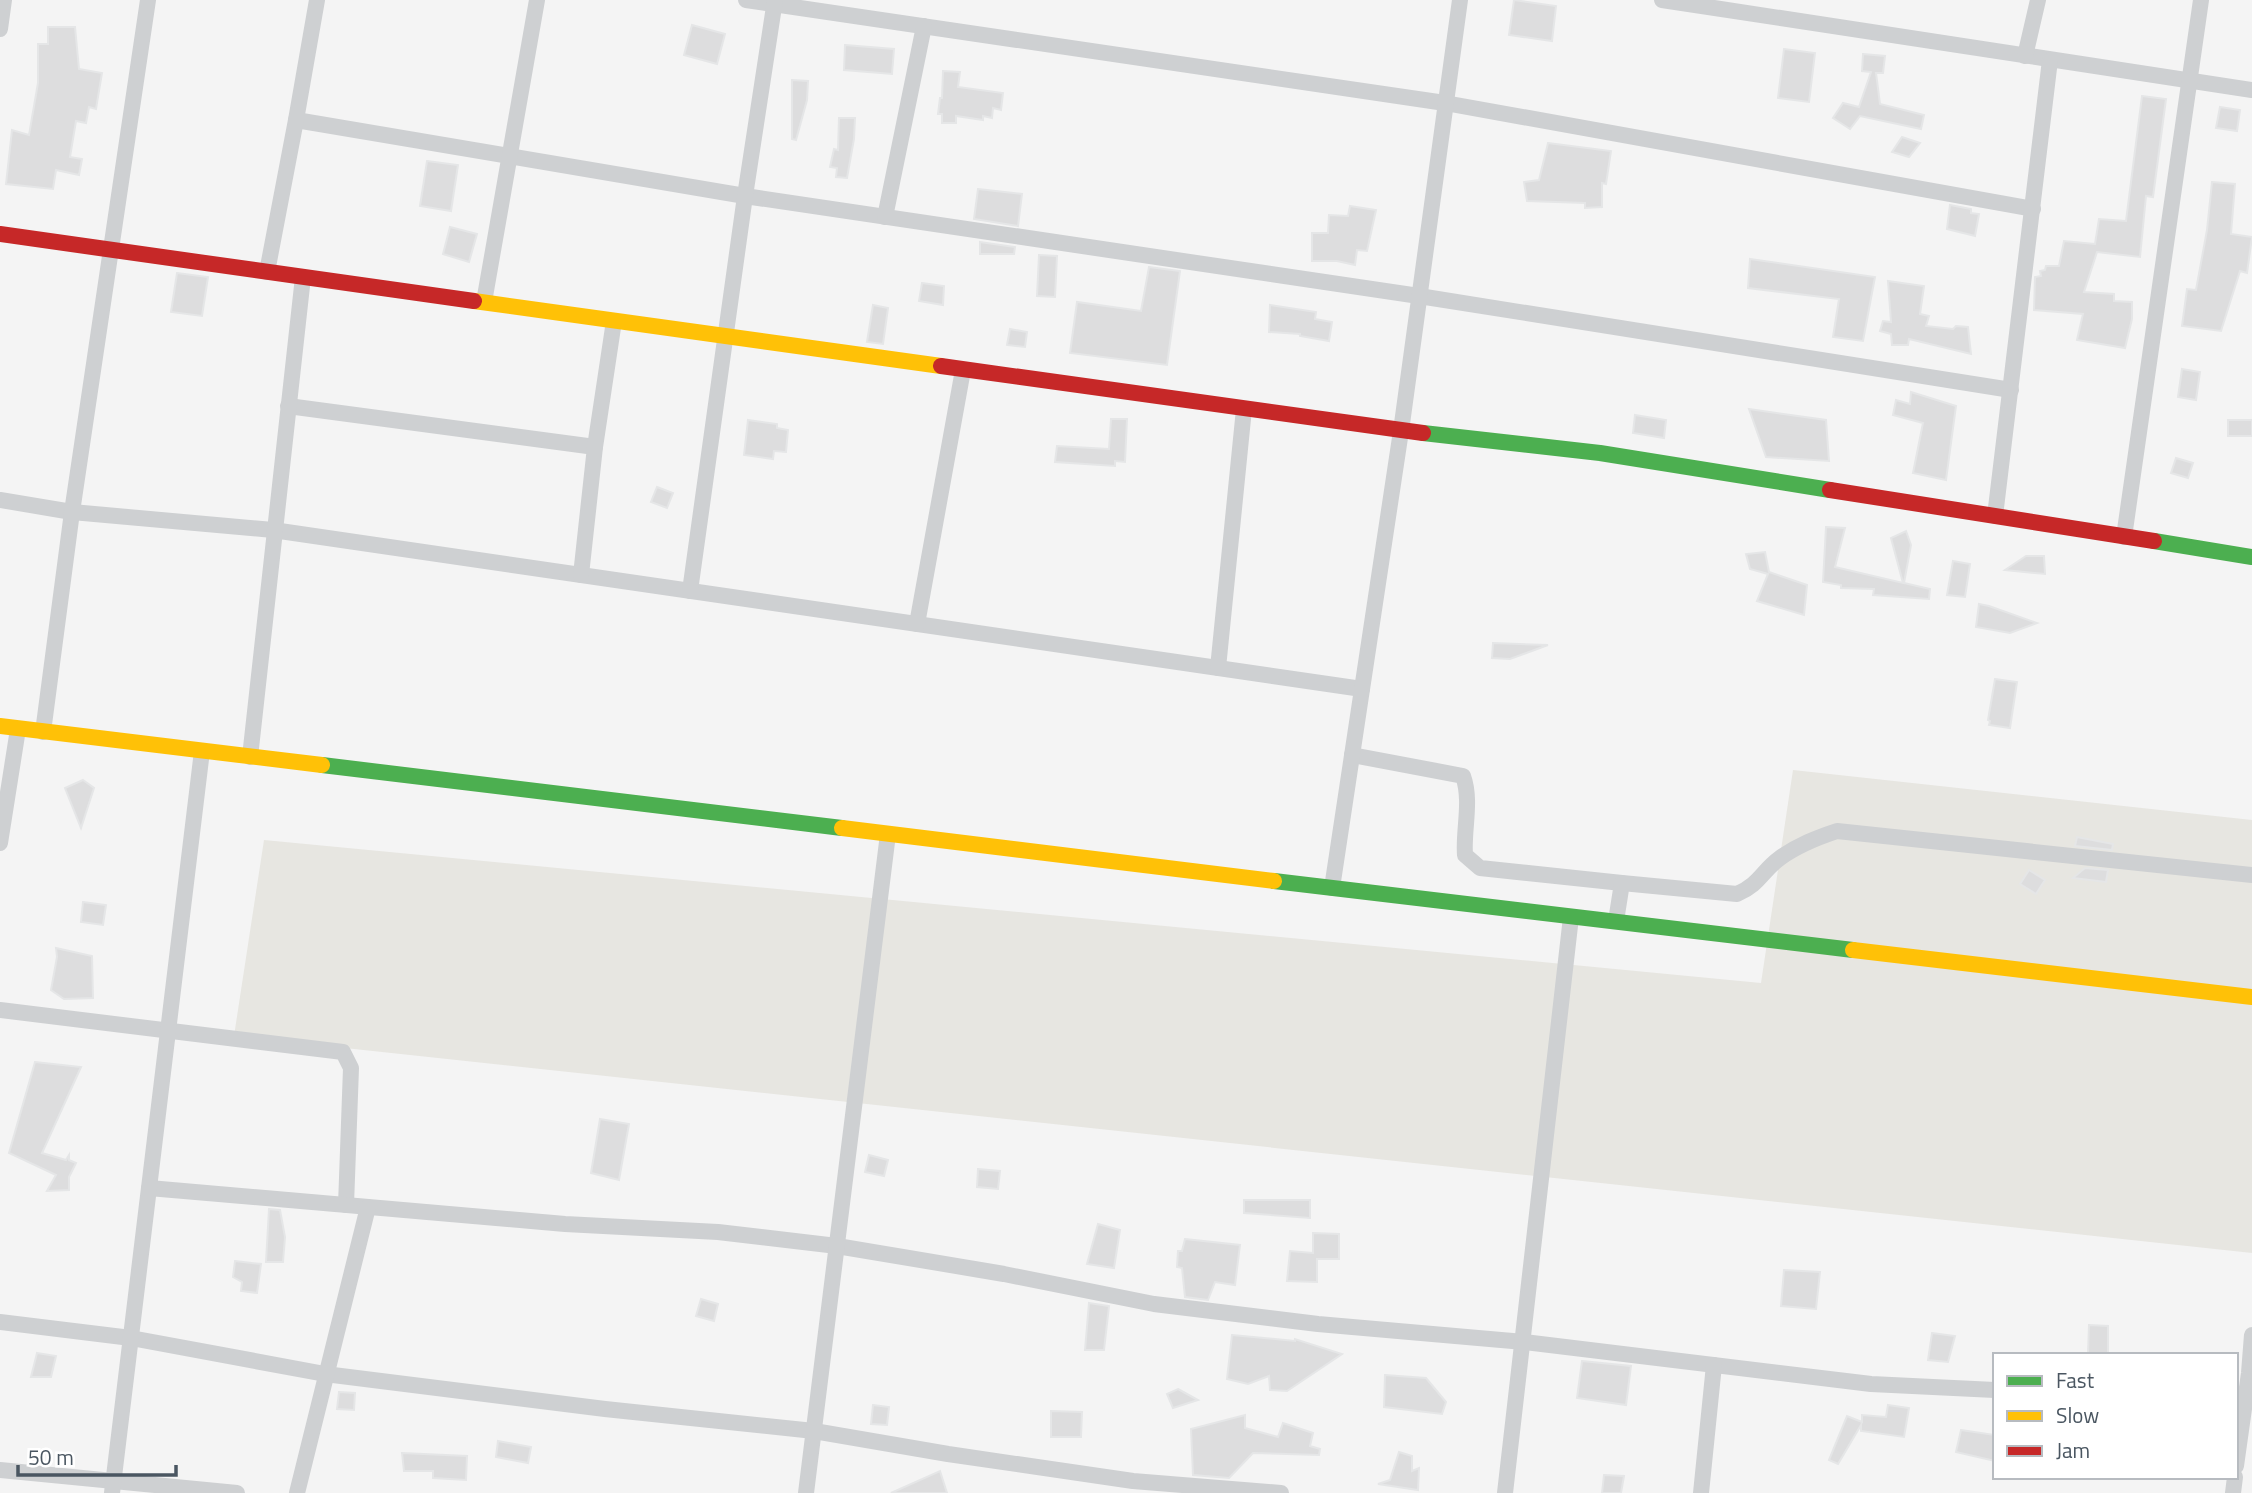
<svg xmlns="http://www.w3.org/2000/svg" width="2252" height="1493" font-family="'Titillium Web',sans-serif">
	<rect width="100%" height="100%" fill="#f4f4f4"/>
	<path fill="#e7e6e1" d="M1793,770l459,50v433l-2018,-217 30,-196 1497,143z"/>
	<g fill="#ddddde" stroke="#e5e6e7" stroke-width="2">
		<path d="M1514,0l42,6 -4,35 -43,-6z"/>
		<path d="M692,25l33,9 -8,30 -33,-9z"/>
		<path d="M48,27h27l4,42 23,4 -6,36 -7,-2 -3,16 -10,-2 -6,36 12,2 -3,16 -23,-5 -3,19 -47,-5 6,-54 17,5 9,-52v-39h10z"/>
		<path d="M845,45l49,4 -2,25 -48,-4z"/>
		<path d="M1784,49l31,4 -6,49 -31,-4z"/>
		<path d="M1863,54l22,2 -2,17h-7l4,31 44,11 -3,14 -61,-13 -10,13 -17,-11 10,-15 16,4 12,-35 -9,-1z"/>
		<path d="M943,71l17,1 -2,15 45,6 -2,17 -8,-2 -1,10 -9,-2v4l-27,-4v7h-14v-9h-4l2,-16h2z"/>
		<path d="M792,80l16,1 -1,19 -11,40 -4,-1z"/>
		<path d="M2142,96l24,3 -13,98 -7,-1 -6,61 -43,-5 -13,40 30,2v7l18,1v17l-7,29 -48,-8 6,-26 -49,-4 1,-33 6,-1 -1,-5 5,-1 1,-4h13l5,-25 31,3 4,-25 27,2z"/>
		<path d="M2220,107l20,3 -3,21 -21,-3z"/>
		<path d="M839,118h16l-1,21 -7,39 -11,-1 1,-9 -7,-1 4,-18 4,1z"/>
		<path d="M1902,137l18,6 -11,14 -17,-5z"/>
		<path d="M1548,143l63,8 -5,33 -4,-1v24l-17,1v-5l-58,-2 -3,-19 15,-2z"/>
		<path d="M427,161l31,4 -7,46 -31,-5z"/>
		<path d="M2212,182l23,2 -4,50 21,3 -5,36 -7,-2 -19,60 -39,-5 5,-37 9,1 11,-60z"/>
		<path d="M978,189l44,5 -4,32 -44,-7z"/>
		<path d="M1950,205l21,4v4l8,1 -4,22 -28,-7z"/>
		<path d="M1350,206l26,4 -9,41 -10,-1 -2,15 -18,-4h-25v-28h16l1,-18 19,1z"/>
		<path d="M450,227l27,7 -8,28 -26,-8z"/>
		<path d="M980,242l35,5 -1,7h-34z"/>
		<path d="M1039,255l18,1 -2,41 -18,-1z"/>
		<path d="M1750,259l125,18 -12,64 -30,-4 6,-38 -91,-11z"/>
		<path d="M1149,267l31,4 -13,94 -97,-12 7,-51 64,9z"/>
		<path d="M177,273l31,4 -6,39 -31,-4z"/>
		<path d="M1888,281l36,5 -4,28 9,2 -3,10 27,3 3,-3 12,1 3,27 -62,-15 -1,6h-16l-1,-11 -11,-3 3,-10 8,1z"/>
		<path d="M922,283l22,3 -1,19 -24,-4z"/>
		<path d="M873,305l15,3 -5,36 -16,-2z"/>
		<path d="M1270,305l46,7 -1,7 17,3 -3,19 -29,-5v-2l-31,-2z"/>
		<path d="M1010,329l17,3 -2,15 -18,-2z"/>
		<path d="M2182,369l18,3 -4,28 -18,-3z"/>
		<path d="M1911,392l45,14 -10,74 -33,-7 10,-50 -30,-8 3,-15 14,4z"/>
		<path d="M1749,409l77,11 3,41 -63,-4z"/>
		<path d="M1635,415l31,5 -2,18 -31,-5z"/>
		<path d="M1111,419h16l-2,43 -10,-1v5l-60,-4 2,-16 52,3z"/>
		<path d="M748,420l29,4v4l11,2 -2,22 -12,-1 -1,8 -29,-4z"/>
		<rect x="2228" y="420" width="24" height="16"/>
		<path d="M2176,458l17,5 -5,15 -17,-5z"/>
		<path d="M657,487l16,6 -6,15 -16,-6z"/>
		<path d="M1826,527l19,1 -10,39 68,16 -12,-45 15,-7 5,14 -7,38 26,6 -1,10 -56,-4 1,-6 -33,-1v-3l-18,-3z"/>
		<path d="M1765,552l4,20 38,13 -3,30 -47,-14 11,-27 -18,-5 -4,-15z"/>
		<path d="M2026,556h18l1,18 -40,-4z"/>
		<path d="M1953,561l17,3 -5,33 -18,-2z"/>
		<path d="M1979,604l10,2 48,17 -27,10 -34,-6z"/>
		<path d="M1493,643l55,2 -38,14 -18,-1z"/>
		<path d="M1995,679l22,3 -7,46 -21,-3 1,-4 -2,-1z"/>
		<path d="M83,780l11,8 -13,40 -16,-40z"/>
		<path d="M2077,837l36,7 -1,6 -37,-4z"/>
		<path d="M2085,868l23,2 -2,12 -33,-4z"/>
		<path d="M2029,870l16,10 -9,14 -16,-10z"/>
		<path d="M83,902l23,3 -3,20 -22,-3z"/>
		<path d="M56,948l36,8 1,42 -29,1 -13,-9 6,-33z"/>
		<path d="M35,1062l46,5 -39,86 24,7 3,-5v5l7,3 -7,14v13l-22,1 9,-16 -47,-22z"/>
		<path d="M600,1119l29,5 -10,56 -28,-7z"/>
		<path d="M869,1155l19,5 -4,16 -19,-4z"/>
		<path d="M978,1169l22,2 -2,18 -21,-2z"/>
		<path d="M1244,1200h66v18l-66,-5z"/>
		<path d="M269,1209l11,1 5,27 -2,25h-17z"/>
		<path d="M1098,1224l22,6 -6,38 -27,-4z"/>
		<path d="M1313,1233l26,1v25h-22v23l-30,-1 3,-30 23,2z"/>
		<path d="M1185,1239l55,6 -5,40 -20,-3 -7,18 -23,-3 -3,-29 -5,-1 1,-16h4z"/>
		<path d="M235,1261l26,3 -4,29 -16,-2 1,-9 -9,-5z"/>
		<path d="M1784,1270l36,2 -4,37 -35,-3z"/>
		<path d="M701,1299l17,5 -4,17 -18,-5z"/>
		<path d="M1089,1303l20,3 -5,44h-19z"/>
		<path d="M2089,1325l19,1v29l-20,-1z"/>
		<path d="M1932,1333l23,3 -7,26 -20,-2z"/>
		<path d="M1232,1335l63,6v-2l47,15 -55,37 -17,-1 -1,-14 -21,8 -21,-5z"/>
		<path d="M37,1353l19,3 -5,21h-20z"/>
		<path d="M1582,1361l49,5 -5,39 -49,-7z"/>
		<path d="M1385,1375l41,3 20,24 -4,12 -58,-7z"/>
		<path d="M1178,1389l20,11 -25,8 -6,-14z"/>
		<path d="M339,1392l16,1 -1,17 -17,-1z"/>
		<path d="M873,1405l16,2 -2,18 -16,-1z"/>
		<path d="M1888,1405l21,3 -5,29 -43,-6v-6l-23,39 -9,-4 18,-44 15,6v-7l24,2z"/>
		<path d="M1051,1411l31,1 -1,25h-30z"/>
		<path d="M1245,1415v13l33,9 5,-14 30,10 -3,13 10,3 -1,6 -66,-2 -24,25 -36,-3 -2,-46z"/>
		<path d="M1961,1430l34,5v26l-39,-9z"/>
		<path d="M498,1441l33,6 -3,16 -32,-6z"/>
		<path d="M1399,1452l13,4v15l7,-3 -1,22 -40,-6 12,-4z"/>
		<path d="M402,1453l65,3 -1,24 -33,-2v-7h-29z"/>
		<path d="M940,1471l7,22h-56z"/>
		<path d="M1604,1475l20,1 -3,17h-19z"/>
	</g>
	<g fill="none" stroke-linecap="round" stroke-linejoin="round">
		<g stroke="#ced0d2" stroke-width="16">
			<path d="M746,0l699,103 588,106"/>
			<path d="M1662,0l590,90"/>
			<path d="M0,29l4,-29"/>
			<path d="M2025,56l13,-56"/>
			<path d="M296,120l449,76 674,100 592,94"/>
			<path d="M885,217l39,-191"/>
			<path d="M267,272l29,-152 21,-120"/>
			<path d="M484,302l53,-302"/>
			<path d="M288,406l307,41"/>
			<path d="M0,500l72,12 201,18 1089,159"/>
			<path d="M1995,516l55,-456"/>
			<path d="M2124,537l77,-537"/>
			<path d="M581,575l14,-128 19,-126"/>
			<path d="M690,591l55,-395 30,-196"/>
			<path d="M917,624l46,-254"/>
			<path d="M1218,668l26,-259"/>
			<path d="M43,732l29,-220 76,-512"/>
			<path d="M1352,755l111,21c9,25 0,54 2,79l15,13 142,15"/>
			<path d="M250,757l53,-480"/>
			<path d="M0,843l18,-114"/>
			<path d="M1332,888l69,-457 59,-431"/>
			<path d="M1616,921l6,-38 115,11c23,-10 25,-23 43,-36 18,-13 36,-20 57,-27l415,44"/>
			<path d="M0,1010l343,42 8,16 -5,137"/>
			<path d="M149,1188l416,36 153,8 119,14 167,28 150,30 164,20 206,18 347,42 124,6"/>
			<path d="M0,1322l131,16 194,36 280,35 209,22 134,23 185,27 148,12"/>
			<path d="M2236,1466l13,-93 3,-38"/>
			<path d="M0,1470l237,23"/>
			<path d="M112,1493l90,-742"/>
			<path d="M297,1493l71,-286"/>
			<path d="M806,1493l82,-659"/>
			<path d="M1505,1493l66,-576"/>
			<path d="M1701,1493l13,-128"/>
			<path d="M2233,1493l2,-16"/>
		</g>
		<g stroke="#4caf50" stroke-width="16">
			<path d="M1423,433l177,20 230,37"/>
			<path d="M2154,541l98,16"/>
			<path d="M322,765l520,63"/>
			<path d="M1274,881l579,69"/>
		</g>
		<g stroke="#ffc107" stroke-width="16">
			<path d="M474,301l467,65"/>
			<path d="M0,726l322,39"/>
			<path d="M842,828l432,53"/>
			<path d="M1853,950l399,47"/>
		</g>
		<g stroke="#c62828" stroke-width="16">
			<path d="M0,234l474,67"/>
			<path d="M941,366l482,67"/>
			<path d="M1830,490l324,51"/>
		</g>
	</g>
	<rect x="1993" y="1353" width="245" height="126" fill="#ffffff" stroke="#b7bbc0" stroke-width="2"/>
	<rect x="2007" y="1376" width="35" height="10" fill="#4caf50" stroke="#b7bbc0" stroke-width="2"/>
	<text x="2056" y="1388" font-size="21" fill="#4a5661">Fast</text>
	<rect x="2007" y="1411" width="35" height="10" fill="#ffc107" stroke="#b7bbc0" stroke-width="2"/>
	<text x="2056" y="1423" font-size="21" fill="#4a5661">Slow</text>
	<rect x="2007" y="1446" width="35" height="10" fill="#c62828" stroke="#b7bbc0" stroke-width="2"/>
	<text x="2056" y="1458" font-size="21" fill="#4a5661">Jam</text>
	<path d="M18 1465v10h158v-10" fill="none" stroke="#4a5661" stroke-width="3.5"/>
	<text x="28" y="1465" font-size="21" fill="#4a5661" stroke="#ffffff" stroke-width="5" paint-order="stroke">50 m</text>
</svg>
